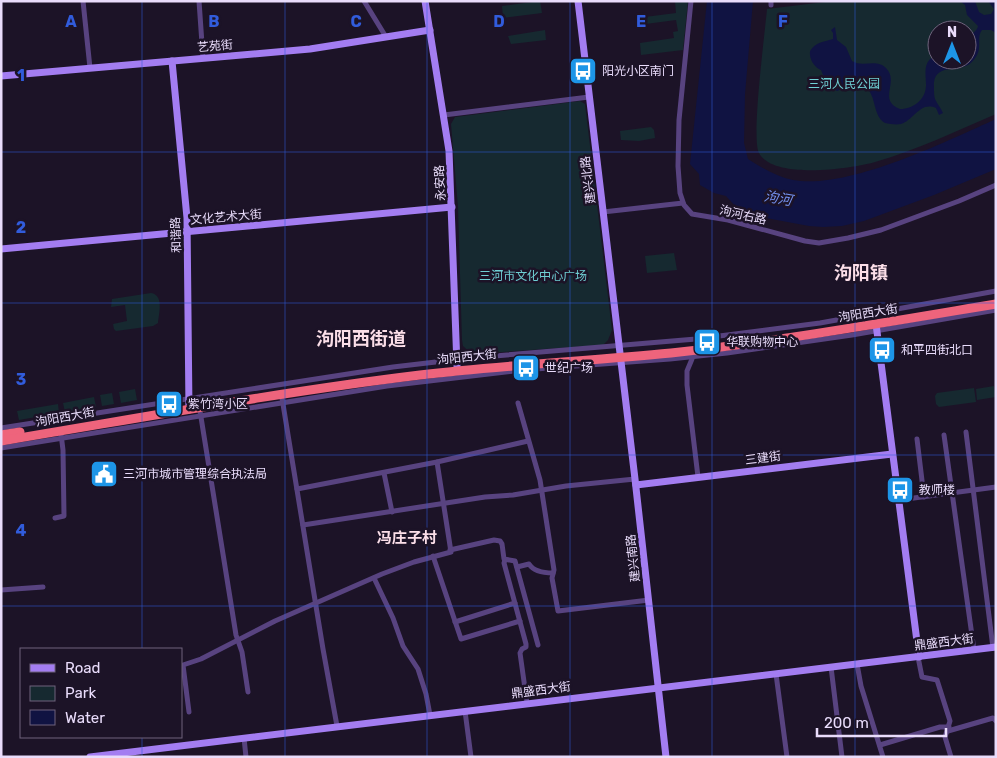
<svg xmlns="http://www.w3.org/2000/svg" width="997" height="758" font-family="Rubik,'Noto Sans SC',sans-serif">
	<rect width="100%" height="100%" fill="#1c1327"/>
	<g fill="#162930" fill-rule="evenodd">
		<path d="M540,1l2,12 -39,5 -1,-12z"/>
		<path d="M675,1h13l-5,49 -42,5 -1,-12 34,-5 -1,-6 5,-1 -2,-11 -38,5 -1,-7 39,-5z"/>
		<path d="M833,1h163v113c-40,17 -79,36 -121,48 -24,7 -102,18 -116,-9 -8,-14 6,-121 8,-144zM937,30h30v30h-30z"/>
		<path d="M545,30l1,10 -35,4 -3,-8z"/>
		<path d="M580,101l5,3 27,226 -4,10 -5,5 -131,9 -9,-8 -1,-6 -4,-133 -7,-83 4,-7z"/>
		<path d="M651,127l3,3 1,8 -16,3 -18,-1 -1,-9z"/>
		<path d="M674,253l3,17 -30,3 -2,-17z"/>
		<path d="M151,293c13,2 8,20 7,30l-5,3 -37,5 -2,-2 -1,-5 14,-3 -2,-16 -14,2 1,-8z"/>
		<path d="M994,386l2,11 -19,3 -1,-11z"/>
		<path d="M974,388l2,14 -37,5 -3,-3 -1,-8 2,-3z"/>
		<path d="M135,389l2,11 -16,3 -2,-11z"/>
		<path d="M112,393l2,11 -12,2 -2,-11z"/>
		<path d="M94,397l2,10 -31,5 -2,-9z"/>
		<path d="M58,404l1,9 -40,7 -2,-9z"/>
	</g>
	<g fill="#101342">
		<path d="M707,1h46l-8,93 -1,49 4,16c14,9 29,18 45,21 54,10 152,-38 203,-61v50l-62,26 -70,26 -22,5 -19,1 -14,-1 -48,-9 -25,-10 -10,-11 -12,-3 -14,-8 -1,-11 -9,-10z"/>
		<path d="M960,1h15l4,11 5,3 7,-1 3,-5 -6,-8h8v32l-5,-3h-9c-7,9 3,19 -10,32 -12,12 -40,-1 -38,26 0,3 0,8 1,11 2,5 6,9 8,14l-4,2 -3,-7c-16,-7 -22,12 -35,16 -5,1 -11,0 -16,-1 -16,-9 -5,-42 -33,-38 -6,0 -10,4 -15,6l-3,-2 1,-5 -12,-9 -2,-5c-7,-3 -12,-11 -11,-19 6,-9 13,-9 23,-12v-6l-2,-3 4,-3 2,13 9,7 6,14c11,7 24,-3 34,7 14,14 -9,32 14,41 14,0 26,-10 26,-24 0,-13 -4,-23 11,-31v6h30c0,-4 3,-21 4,-24 3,-5 6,-5 7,-10l-11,-11 -2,-10z"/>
	</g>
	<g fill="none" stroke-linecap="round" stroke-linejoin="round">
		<g stroke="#584380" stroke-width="5">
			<path d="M83,1l7,67"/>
			<path d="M199,1l4,57"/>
			<path d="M364,1l22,36"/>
			<path d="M691,1l-12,119 -1,46 2,27 4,12 8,9 36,6 77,21 14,2 29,-5 33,-8 78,-29 37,-16"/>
			<path d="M771,5v-4"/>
			<path d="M444,115l145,-18"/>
			<path d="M603,212l80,-9"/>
			<path d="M691,356l1,3 -5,12v14l11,92"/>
			<path d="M282,398l41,251 14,77"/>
			<path d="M518,403l22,77 14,90 -2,8 6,33 91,-11"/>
			<path d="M200,411l36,224 6,17 6,40"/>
			<path d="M1,428l392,-61 77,-9 226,-19 124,-16 176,-32"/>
			<path d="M966,432l27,216"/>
			<path d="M944,435l30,215"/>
			<path d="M917,439l7,58"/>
			<path d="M1,448l386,-62 135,-16 148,-11 57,-6 125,-18 144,-25"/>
			<path d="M384,473l8,39"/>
			<path d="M297,489l140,-27 91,-21"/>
			<path d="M899,500l97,-13"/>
			<path d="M55,518l9,-2 -1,-66 -2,-16"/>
			<path d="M303,525l182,-28 28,-2 53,-9 69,-7"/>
			<path d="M450,550l44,-10 6,1 2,3 2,15 11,2 23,84"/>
			<path d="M433,556l28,83 59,-18"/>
			<path d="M505,560l-1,3 22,81v3l-4,2 -2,4 7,50"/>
			<path d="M517,567l12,-3c5,8 15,9 24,9"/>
			<path d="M374,578l19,40 10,28 15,23 8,25 4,21"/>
			<path d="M1,590l42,-3"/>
			<path d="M455,622l60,-19"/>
			<path d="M918,657l4,20 15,3 13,41 -5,16 6,20"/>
			<path d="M857,664l4,22 22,71"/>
			<path d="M831,667l11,90"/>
			<path d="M776,674l11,83"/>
			<path d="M465,711l6,46"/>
			<path d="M189,712l-6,-47 18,-6 74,-38 107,-47 32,-12 37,-10 -14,-90"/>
			<path d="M948,731l45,-13 3,3"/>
			<path d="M244,738l2,19"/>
			<path d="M880,745l60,-18h9"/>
		</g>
		<g stroke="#a37df1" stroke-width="7">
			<path d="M425,1l24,150 8,215"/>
			<path d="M578,1l57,478 31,278"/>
			<path d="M172,61l15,157 2,192"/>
			<path d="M1,76l309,-27 120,-19"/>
			<path d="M1,249l451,-42"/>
			<path d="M876,324l43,333"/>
			<path d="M636,485l256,-31"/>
			<path d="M90,757l906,-110"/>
		</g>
		<g stroke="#ee647c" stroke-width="9">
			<path d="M1,435l19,-3"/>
			<path d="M1,441c139,-23 279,-49 419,-66 84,-10 168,-14 251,-22 109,-12 217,-31 325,-49"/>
		</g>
	</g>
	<path fill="none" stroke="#315cdc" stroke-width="1" stroke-opacity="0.55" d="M142,1v648M285,1v756M427,1v756M570,1v756M712,1v756M855,1v756M1,152h995M1,303h995M1,455h995M1,606h995M142,737v20"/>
	<defs>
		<g id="bus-square" transform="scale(1.4375)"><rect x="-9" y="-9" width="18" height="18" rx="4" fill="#1d95e7" stroke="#1c1327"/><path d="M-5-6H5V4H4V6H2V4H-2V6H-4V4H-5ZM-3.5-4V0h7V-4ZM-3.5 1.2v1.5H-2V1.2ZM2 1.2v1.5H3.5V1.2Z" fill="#fff"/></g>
		<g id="civic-square" transform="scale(1.4375)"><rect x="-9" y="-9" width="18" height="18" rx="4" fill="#1d95e7" stroke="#1c1327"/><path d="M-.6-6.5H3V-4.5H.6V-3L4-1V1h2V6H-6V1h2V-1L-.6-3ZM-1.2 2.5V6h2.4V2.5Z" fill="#fff"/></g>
	</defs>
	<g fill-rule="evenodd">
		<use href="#bus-square" x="583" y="71"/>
		<use href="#bus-square" x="707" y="342"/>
		<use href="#bus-square" x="882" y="350"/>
		<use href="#bus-square" x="526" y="368"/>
		<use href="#bus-square" x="169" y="404"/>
		<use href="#civic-square" x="104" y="474"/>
		<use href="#bus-square" x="900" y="490"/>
	</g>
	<g text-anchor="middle" stroke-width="5" stroke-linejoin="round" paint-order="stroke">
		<g font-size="12" fill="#e9dcfb" stroke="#1c1327">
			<text transform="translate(215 46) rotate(-5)" y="4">艺苑街</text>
			<text transform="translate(588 180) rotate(-97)" y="4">建兴北路</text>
			<text transform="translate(440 183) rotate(-93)" y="4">永安路</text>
			<text transform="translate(743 215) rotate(13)" y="4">泃河右路</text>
			<text transform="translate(226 217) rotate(-5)" y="4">文化艺术大街</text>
			<text transform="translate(176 235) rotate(-92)" y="4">和谐路</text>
			<text transform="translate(868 313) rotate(-9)" y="4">泃阳西大街</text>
			<text transform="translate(467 357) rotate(-6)" y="4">泃阳西大街</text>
			<text transform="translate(65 417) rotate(-10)" y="4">泃阳西大街</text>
			<text transform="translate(763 458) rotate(-7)" y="4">三建街</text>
			<text transform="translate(633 558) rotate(-96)" y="4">建兴南路</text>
			<text transform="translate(944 642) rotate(-7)" y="4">鼎盛西大街</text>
			<text transform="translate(541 690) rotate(-7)" y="4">鼎盛西大街</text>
		</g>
		<g font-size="12" fill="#e9dcfb" stroke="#1c1327" text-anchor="start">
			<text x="602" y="75">阳光小区南门</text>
			<text x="726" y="346">华联购物中心</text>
			<text x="901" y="354">和平四街北口</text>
			<text x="545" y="372">世纪广场</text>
			<text x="188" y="408">紫竹湾小区</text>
			<text x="123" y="478">三河市城市管理综合执法局</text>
			<text x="919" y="494">教师楼</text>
		</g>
		<g font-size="12" fill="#6fcfd4" stroke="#1c1327">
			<text x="844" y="88">三河人民公园</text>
			<text x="533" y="280">三河市文化中心广场</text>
		</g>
		<g font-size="14" font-style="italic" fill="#7592f0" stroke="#1c1327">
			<text transform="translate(778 198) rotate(10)" y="5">泃河</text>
		</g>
		<g font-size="15" font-weight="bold" fill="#fbdee8" stroke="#1c1327">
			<text x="407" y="543">冯庄子村</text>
		</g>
		<g font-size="18" font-weight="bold" fill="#fbdee8" stroke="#1c1327">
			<text x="861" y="279">泃阳镇</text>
			<text x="361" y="345">泃阳西街道</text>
		</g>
	</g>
	<g font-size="16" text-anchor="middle" font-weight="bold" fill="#315cdc" stroke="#1c1327" stroke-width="5" stroke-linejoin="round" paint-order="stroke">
		<text x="71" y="27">A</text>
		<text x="214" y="27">B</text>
		<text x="356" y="27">C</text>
		<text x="499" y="27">D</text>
		<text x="641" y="27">E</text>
		<text x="783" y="27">F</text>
		<text x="21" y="81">1</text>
		<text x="21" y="233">2</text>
		<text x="21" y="385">3</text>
		<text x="21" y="536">4</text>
	</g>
	<rect width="997" height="758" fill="none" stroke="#e9dcfb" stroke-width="5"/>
	<rect x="20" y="648" width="162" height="90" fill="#1c1327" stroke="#6e637c"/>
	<rect x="30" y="664" width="25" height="8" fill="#a37df1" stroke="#6e637c"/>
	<text x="65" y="673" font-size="15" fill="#e9dcfb">Road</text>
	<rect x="30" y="686" width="25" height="15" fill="#162930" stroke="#6e637c"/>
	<text x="65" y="698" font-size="15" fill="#e9dcfb">Park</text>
	<rect x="30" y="710" width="25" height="15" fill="#101342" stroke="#6e637c"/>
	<text x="65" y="723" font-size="15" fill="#e9dcfb">Water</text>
	<g transform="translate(952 45)"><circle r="24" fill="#1c1327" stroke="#6e637c"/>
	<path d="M0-4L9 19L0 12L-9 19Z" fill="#1d95e7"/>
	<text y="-8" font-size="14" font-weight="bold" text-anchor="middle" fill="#e9dcfb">N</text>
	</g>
	<path d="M817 728v8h129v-8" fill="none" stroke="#e9dcfb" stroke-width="2.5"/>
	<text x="824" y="728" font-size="15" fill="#e9dcfb" stroke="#1c1327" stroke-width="4" paint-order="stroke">200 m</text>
</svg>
